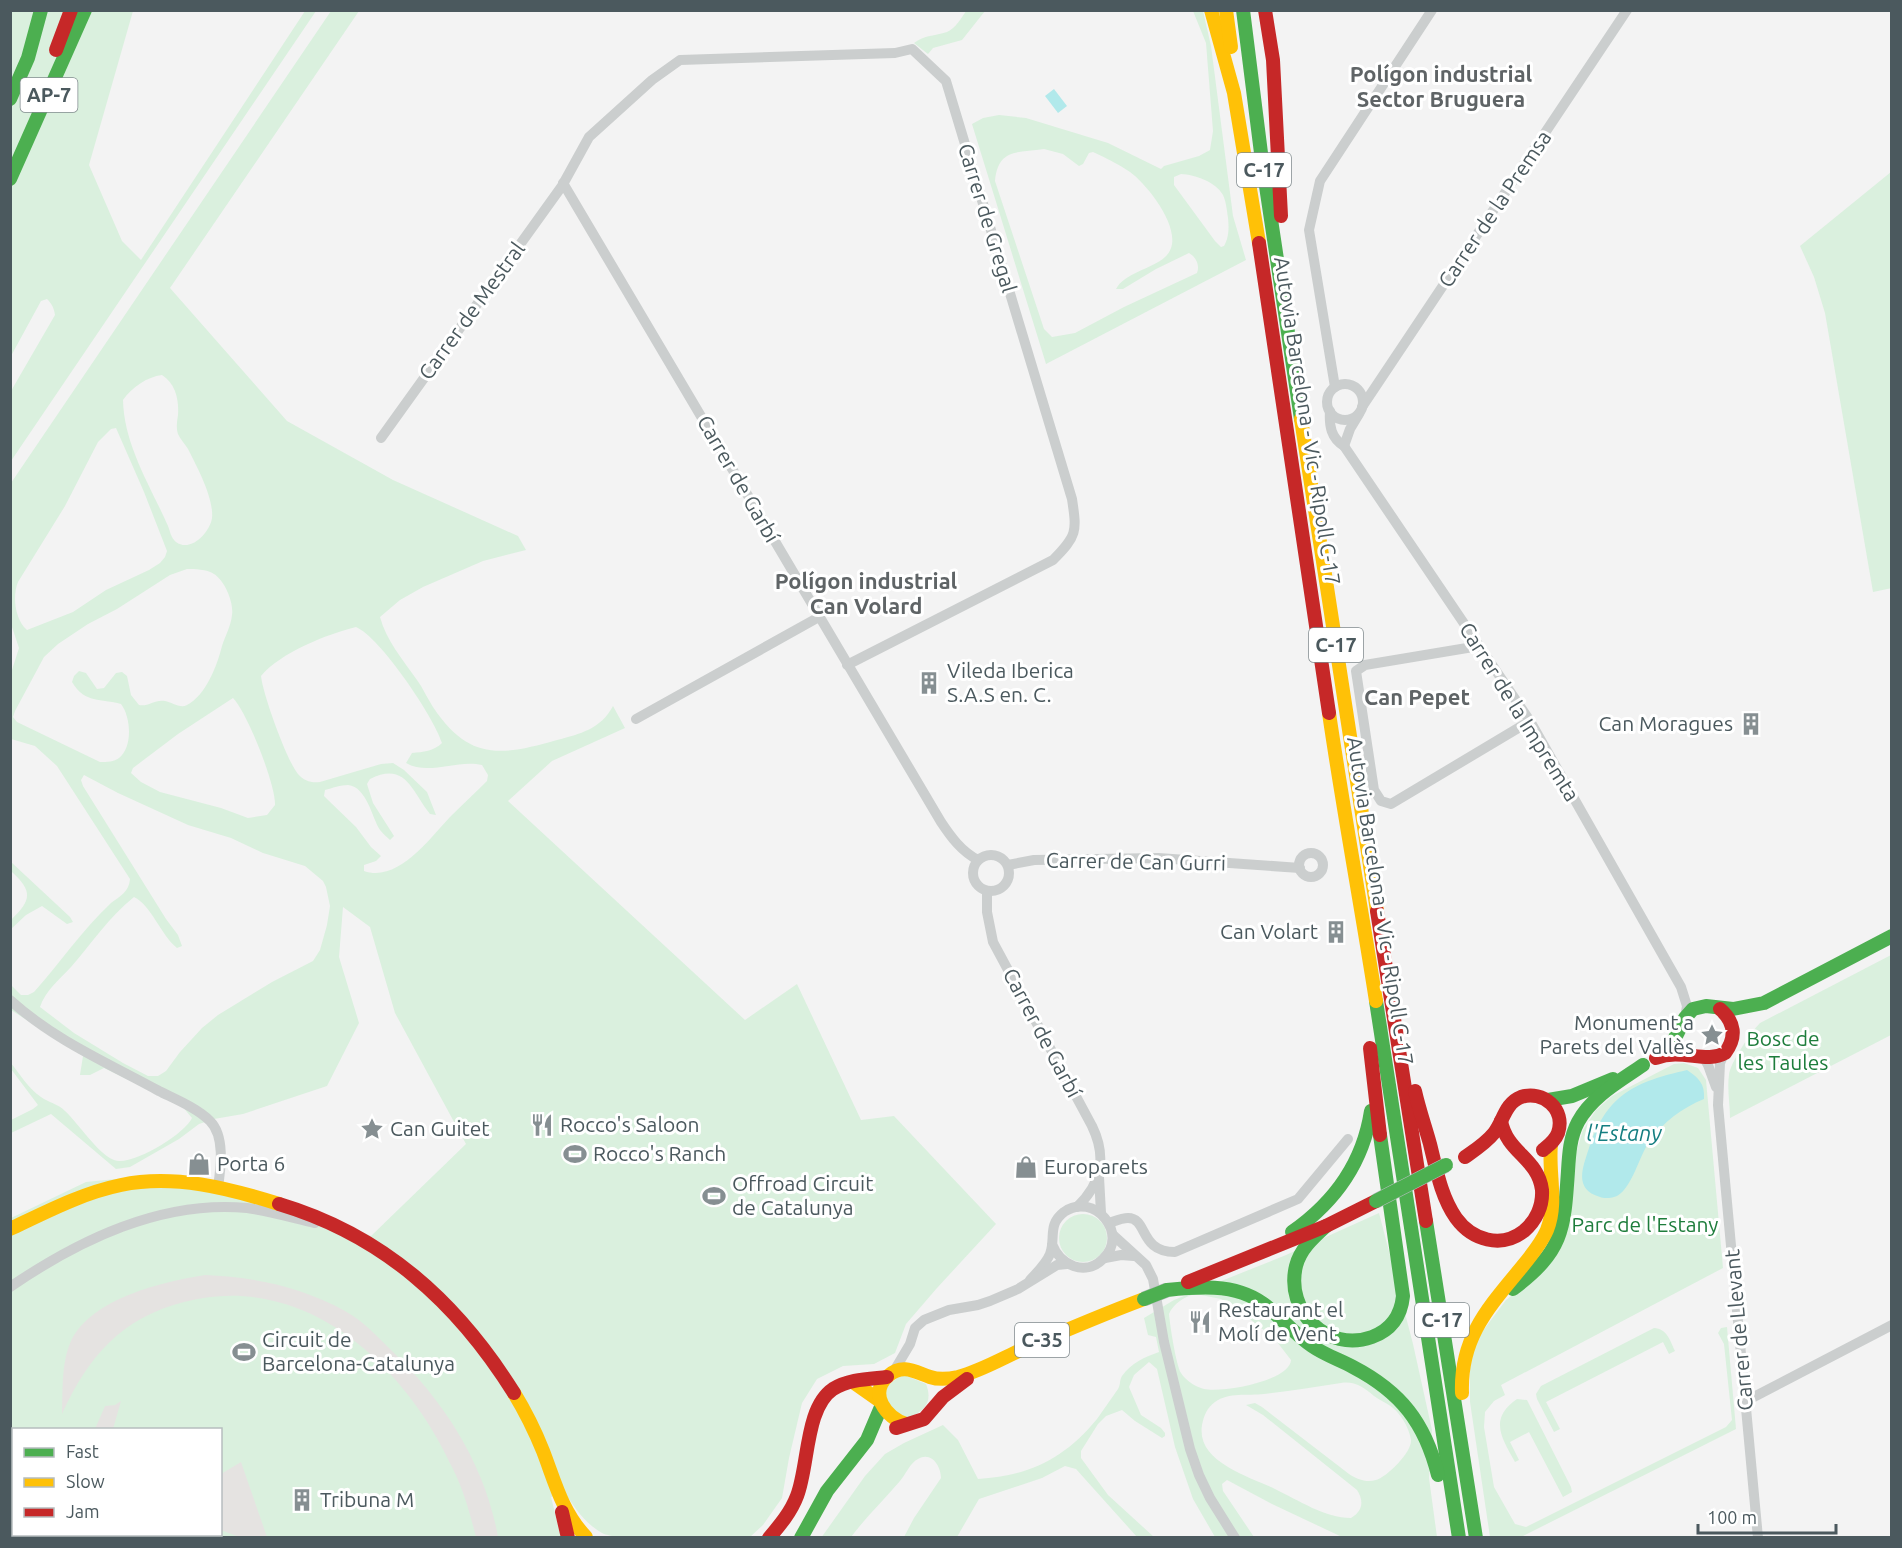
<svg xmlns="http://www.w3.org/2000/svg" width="1902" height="1548" font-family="Ubuntu,sans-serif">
	<rect width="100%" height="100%" fill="#f3f3f3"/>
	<g fill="#daf0de" fill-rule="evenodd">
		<path d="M967,10l18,1 -23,29 -29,8 -5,6 -14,-11c10,-8 21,-7 33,-11 9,-4 14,-14 20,-22z"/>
		<path d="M10,11h123l-44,154 33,76 19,19 164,-249h11l-305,450v-70l44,-76c-1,-7 -3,-11 -8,-16l-6,2 -30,55z"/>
		<path d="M331,11h28l-189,277 117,133 106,59 125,56 8,14 -43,11 -60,26 -23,13 -20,17c6,23 23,43 37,63 6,8 10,18 16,27 36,54 68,49 124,33 23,-6 44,-11 56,-34l12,22 -73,33 -44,40 237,219 52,-36 64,136 33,-4 102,108 -59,64 -31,36 -11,29 -21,11 -31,2 -26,13 -15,24 -13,55 -7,40 -19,27 -13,12c-24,0 -134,5 -148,-4 -16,-9 -28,-25 -37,-41l-14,5 10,40h-550v-319l75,-36 50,-5 167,28 68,31 95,-92 -71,-131 -25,-86 -27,-20 -4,50 20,66 -32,63 -84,28 -29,5 -15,5 -20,15 -49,28 -14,2 -65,-55 -40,19v-13l22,-11 5,-4 -27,-36 -1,-7c10,12 18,26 31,35 8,6 16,6 24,14 14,13 32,42 49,49 17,7 71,-26 78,-42l-10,-12 -78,-38 -14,7h-10l3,-19 -72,-46v-25l10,10h7l6,-3c26,-29 48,-62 77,-89 9,-7 18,-11 19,-24l-73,-113 -22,-20 -24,-7v-66l8,-25 -8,-24v-141zM162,375c14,9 17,25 16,40 -1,6 -2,13 0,19 2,5 7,10 10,15 9,18 26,49 24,69 -2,14 -21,35 -36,24 -5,-4 -6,-11 -8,-16 -18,-41 -44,-81 -45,-126 9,-13 24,-23 39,-25zM116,428l28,64 23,59 -2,6 -5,6 -11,7 -43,20 -33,22 -46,18c-12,-10 -15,-34 -9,-48l47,-76 33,-64 13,-13zM187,569c8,0 19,0 27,5 11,7 20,29 18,41 -1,11 -7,21 -10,31 -5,20 -16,49 -35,59 -7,4 -15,-3 -22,-4 -10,-2 -17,6 -26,4l-8,-10 -4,-19 -5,-4 -6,1 -12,15 -7,1 -11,-16 -7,-2 -5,5 -2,6c13,22 29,16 49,22 10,13 12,43 -2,54 -5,4 -12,4 -19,4l-83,-40 -4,-5 2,-6 29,-54 14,-13 30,-20 29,-15 53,-34zM356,627c24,10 78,90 86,116 -8,8 -19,9 -30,10l-6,10c23,13 51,-4 76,2l6,10 -1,6c-12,12 -25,24 -37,36 -20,21 -52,66 -86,54v-6l12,-4 5,-5 -10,-9 -15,-20 -28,-27 -4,-4 1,-6c7,-2 16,-5 23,-5 19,2 24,33 32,45 3,4 7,7 10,10l4,-4 -21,-33 -6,-19 3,-5c36,-18 42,13 60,35l6,1 -9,-23 -23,-22 -11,-7 -12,1 -61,18c-9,1 -16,-1 -22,-8 -11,-13 -35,-79 -37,-98 19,-23 66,-42 95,-49zM233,698c14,14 43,87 42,107l-8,10 -19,3 -27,-10 -61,-16 -19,-10 -10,-9 2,-5 45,-34zM84,775l34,18 70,32 43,13 32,15 42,13 18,15 3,6 4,19 -3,19 -7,25 -7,11 -41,21 -54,33 -16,13 -22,24 -14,19 -8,5h-10l-25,-13 -49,-30 -34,-26c5,-16 20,-28 31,-40 21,-24 38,-50 63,-70 17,8 27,38 43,51l5,-2 -4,-11 -12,-16 -83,-133 -2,-6zM14,1430h206v104h-206z"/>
		<path d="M1193,11h10l8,35 22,170 13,44 -200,104 -74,-240 11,-6 16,-3 27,3 82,25 53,26 3,-3 35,-10 11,-6 3,-19 -7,-88zM1044,149l19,5 16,12 4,-2 6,-11 4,-1c13,6 25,12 37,20 18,13 59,64 35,85 -13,12 -41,16 -49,32h7l33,-20 33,-16c7,4 11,12 8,20l-73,34 -49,26 -23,4 -8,-8 -49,-148c3,-33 23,-28 49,-32zM1181,174c14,1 34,7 42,21 3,6 4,16 5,23 1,9 1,20 -4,28l-3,1 -6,-6 -41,-56v-8z"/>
		<path d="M1891,172l1,416 -19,4 -48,-279 -11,-36 -14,-31z"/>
		<path d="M11,862l59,55 3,5 -6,2 -25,-18 -16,9 -15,14v-9c21,-20 22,-29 0,-49z"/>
		<path d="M1891,955v80l-161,83c0,-14 -3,-29 -1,-43 1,-12 22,-43 31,-52z"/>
		<path d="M1684,1063l14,5 8,12 17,188 -222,117 4,10 -11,6 -9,11 -1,15 10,60 21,37 11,3 200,-100 6,-7 -8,-76 -6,-11 3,-5 6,-1 9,102 -215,108h-31l-20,-135v-34l6,-28 30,-40 33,-25 44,-145 13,-20 16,-14 62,-32z"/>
		<path d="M1379,1213l34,131 19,86 -3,48 8,59h-95l-70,-33 -45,-24 -5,4 1,7 31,46h-39l-22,-38 -18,-52 -18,-78 -8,-7 -15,13 -5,12 12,28 20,13 4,5v3l-3,2 -27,-17 -13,-11 -16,6 -8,8 -17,27v7l27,37 46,42h-17l-61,-68 -11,-3 -23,12 -63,21 -22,38h-53l10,-19 27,-40c0,-11 -9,-27 -23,-19 -8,4 -12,15 -18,22 -16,19 -34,36 -49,56l-30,1 44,-62 20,-22 19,-11 39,-18 15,15 20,39c51,-3 86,-20 119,-60 7,-10 14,-20 21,-30 3,-5 1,-8 4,-13 9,-13 23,-19 37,-24l-3,-15 -8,-2 -4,-17 30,-18 112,-45zM1196,1294l25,5 16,10 37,29 17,22c-1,21 -69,33 -87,29 -8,-2 -18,-8 -23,-16 -5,-8 -11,-48 -12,-59 4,-10 16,-18 27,-20zM1341,1383c14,-2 22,4 33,13 4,3 10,6 15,9 11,7 20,22 22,35 1,12 -24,37 -35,40 -10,3 -19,-1 -27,-6l-87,-67 -7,-4 -9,2 17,10 94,75c7,11 6,21 -6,28 -26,0 -53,-18 -76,-29 -26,-13 -79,-27 -73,-64 2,-10 5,-17 13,-23 14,-10 33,-6 49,-8 26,-3 51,-7 77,-11z"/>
		<circle cx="1083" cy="1238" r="24"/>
		<path d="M1654,1328c13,1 16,12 21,23l-6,3 -6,-12 -117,60 14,27 -6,3 -17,-33 -1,-5 5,-8z"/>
		<path d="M902,1374l24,10c7,18 -1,26 -17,34l-20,-8 -4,-22z"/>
		<path d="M1517,1399l10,1 44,87 1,5 -9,5 -34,-65 -19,10 9,18 -4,2c-13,-24 -27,-43 2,-63z"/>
	</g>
	<g fill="#e5e3e1">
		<path d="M205,1275c49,2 97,12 140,36 18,10 32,25 46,39 53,51 94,114 107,187h-22c-6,-23 -12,-46 -23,-68 -47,-103 -147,-199 -269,-167 -63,16 -96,55 -122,112 1,-23 -1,-51 9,-73 21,-43 91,-59 134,-66z"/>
		<path d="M121,1401l-8,28h-18l10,-23 10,-1z"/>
		<path d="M241,1462l26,75h-28l-18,-7v-56z"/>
	</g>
	<g fill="#b1e9eb">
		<path d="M1054,89l13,17 -9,7 -13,-17z"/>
		<path d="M1687,1070c12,8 18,14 17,29 -22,9 -41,23 -54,42 -11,14 -17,46 -33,55 -4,2 -13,3 -17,1 -27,-8 -17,-30 -11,-49 18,-54 46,-66 98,-78z"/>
	</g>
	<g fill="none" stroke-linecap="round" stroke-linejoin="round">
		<g stroke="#cbcece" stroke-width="10">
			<path d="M563,183l378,639c10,15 20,29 37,38"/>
			<circle cx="1345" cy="402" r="18"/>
			<path d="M1335,387l-26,-157 11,-49 112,-171"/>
			<path d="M1362,407l265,-397"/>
			<path d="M1330,411c-1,15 1,27 14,35l186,275 151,266 6,19 -2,12"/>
			<path d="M381,438l181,-252 27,-49 63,-57 28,-20 215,-7 17,-4 34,32 126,418c5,33 5,37 -19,61l-206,105"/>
			<path d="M1344,446l6,-17 9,-15"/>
			<path d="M1479,646l-114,19 -9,6 18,119 7,11 10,3 139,-83"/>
			<path d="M636,719l183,-102"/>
			<circle cx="1311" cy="865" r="12"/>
			<circle cx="991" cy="873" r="18"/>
			<path d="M1008,865l26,-5 124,-2 142,10"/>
			<path d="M987,891v21l6,30 99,184c15,31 10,57 -15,81"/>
			<path d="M10,1000c44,40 98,63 149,91 16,8 38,17 51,30 15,15 11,46 8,66"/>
			<path d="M1725,1052l-5,11 -2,42 40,433"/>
			<path d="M1704,1058l4,7 8,22"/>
			<path d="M1099,1177l2,36"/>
			<path d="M1109,1223c6,-2 13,-5 19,-5 20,0 11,34 47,34l123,-53 50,-60"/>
			<path d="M1113,1235l33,30 7,14 11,63 26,107 9,26 11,23 25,40"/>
			<path d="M1105,1258l16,-3 13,1"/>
			<path d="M1030,1280c7,-8 16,-16 20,-26 6,-15 -3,-29 14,-42 30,-21 66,22 39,47 -18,18 -43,6 -51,-15"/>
			<path d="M10,1287c69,-47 151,-87 237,-79 23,3 46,10 68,15"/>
			<path d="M894,1371l16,-27 5,-16 9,-8 25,-10 29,-5 12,-4 28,-12 39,-24 10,-1"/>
			<path d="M1746,1401l146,-76"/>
		</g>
		<g stroke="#4caf50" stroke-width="14">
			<path d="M1243,10l18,143 40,266"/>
			<path d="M10,99l18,-41 13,-48"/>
			<path d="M10,179l75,-169"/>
			<path d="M1376,1001l83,537"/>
			<path d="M1659,1056l15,-16 11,-22 8,-9 13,-3 27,3 31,-6 128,-67"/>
			<path d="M1548,1100l24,-4 41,-17"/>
			<path d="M1426,1221l50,317"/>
			<path d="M1326,1226c-12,11 -26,23 -30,40 -11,45 31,87 76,71 19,-7 29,-21 31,-41l-23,-161"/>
			<path d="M1292,1232c43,-30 71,-69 79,-121"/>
			<path d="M1513,1289c50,-38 51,-58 55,-118 1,-17 2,-34 10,-49 14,-26 42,-41 65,-57"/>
			<path d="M1167,1290c37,-4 75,-7 104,20 14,12 26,26 41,36 13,9 28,14 41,21 48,25 72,56 85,108"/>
			<path d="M801,1538l26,-47 40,-51 14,-33"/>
		</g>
		<g stroke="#ffc107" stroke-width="14">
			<path d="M1211,10l23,83 25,150"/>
			<path d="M1226,10l5,37"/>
			<path d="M1301,419l76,492"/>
			<path d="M1329,713c14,96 32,192 47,288"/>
			<path d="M10,1229c36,-17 72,-36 111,-44 53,-11 107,3 158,19"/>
			<path d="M853,1382l27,19"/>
			<path d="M514,1393c11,18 21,38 29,58 12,31 19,61 43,86"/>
			<path d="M1462,1393c-2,-55 26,-85 59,-125 9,-11 20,-24 26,-38 11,-28 1,-57 4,-86"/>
			<path d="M906,1424c-20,-6 -38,-31 -18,-48 15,-13 27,-4 42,1 9,3 19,2 28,0 23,-6 45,-19 67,-29 39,-17 79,-34 119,-49"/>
		</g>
		<g stroke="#c62828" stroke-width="14">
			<path d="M1265,10l8,50 8,156"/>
			<path d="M56,50l15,-40"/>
			<path d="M1259,243l70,470"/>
			<path d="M1377,911l49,310"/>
			<path d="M1370,1048l10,87"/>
			<path d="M1656,1058c26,-10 50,6 69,-5 12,-16 10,-31 -5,-44"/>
			<path d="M1415,1091c4,18 10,35 15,53 6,24 11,53 26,74 16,22 45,31 68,13 12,-10 19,-25 18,-41 -4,-32 -35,-37 -41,-69"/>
			<path d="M1465,1157c10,-7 21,-14 29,-24 9,-11 11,-30 27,-36 22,-7 45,12 37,36 -3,8 -9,12 -15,17"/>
			<path d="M279,1204c104,31 178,98 235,189"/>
			<path d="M1188,1282l138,-56 50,-25"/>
			<path d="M896,1428l28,-9 19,-22 24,-18"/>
			<path d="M562,1512l6,26"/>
			<path d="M769,1538c11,-13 22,-26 28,-42 12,-31 8,-88 36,-107 16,-10 36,-10 54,-12"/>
		</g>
		<g stroke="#b8bec1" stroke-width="15" stroke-linecap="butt">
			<g id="fast-bridge">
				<path d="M1376,1201l70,-36"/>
				<path d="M1144,1299l23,-9"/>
			</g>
		</g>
		<use href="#fast-bridge" stroke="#4caf50" stroke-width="14"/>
	</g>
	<defs>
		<g id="building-bare" transform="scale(1.8)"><path d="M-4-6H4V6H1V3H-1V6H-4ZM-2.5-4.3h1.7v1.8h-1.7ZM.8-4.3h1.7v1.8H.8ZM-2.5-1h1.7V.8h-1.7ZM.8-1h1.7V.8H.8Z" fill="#868f92" stroke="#fff" stroke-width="2.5" paint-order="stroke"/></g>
		<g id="sight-bare" transform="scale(1.8)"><path d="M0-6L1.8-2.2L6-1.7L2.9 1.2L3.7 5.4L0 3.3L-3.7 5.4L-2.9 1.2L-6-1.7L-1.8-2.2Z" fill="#868f92" stroke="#fff" stroke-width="2.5" paint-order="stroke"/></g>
		<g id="restaurant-bare" transform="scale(1.8)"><path d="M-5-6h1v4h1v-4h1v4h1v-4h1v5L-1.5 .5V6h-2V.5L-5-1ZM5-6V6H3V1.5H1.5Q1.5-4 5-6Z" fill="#868f92" stroke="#fff" stroke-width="2.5" paint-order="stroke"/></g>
		<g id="stadium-bare" transform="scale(1.8)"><path d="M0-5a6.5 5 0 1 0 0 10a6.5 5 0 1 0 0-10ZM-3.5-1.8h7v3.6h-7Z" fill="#868f92" stroke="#fff" stroke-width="2.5" paint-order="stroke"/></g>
		<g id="shop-bare" transform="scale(1.8)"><path d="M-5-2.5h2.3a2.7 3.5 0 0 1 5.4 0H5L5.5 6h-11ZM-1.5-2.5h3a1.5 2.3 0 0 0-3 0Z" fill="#868f92" stroke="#fff" stroke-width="2.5" paint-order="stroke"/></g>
	</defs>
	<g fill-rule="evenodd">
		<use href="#building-bare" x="929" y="683"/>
		<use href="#building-bare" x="1751" y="724"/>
		<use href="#building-bare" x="1336" y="932"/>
		<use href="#sight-bare" x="1712" y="1035"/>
		<use href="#restaurant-bare" x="542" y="1125"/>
		<use href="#sight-bare" x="372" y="1129"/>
		<use href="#stadium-bare" x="575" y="1154"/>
		<use href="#shop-bare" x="199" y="1164"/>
		<use href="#shop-bare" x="1026" y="1167"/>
		<use href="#stadium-bare" x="714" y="1196"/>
		<use href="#restaurant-bare" x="1200" y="1322"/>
		<use href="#stadium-bare" x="244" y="1352"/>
		<use href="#building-bare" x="302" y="1500"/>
	</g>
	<g text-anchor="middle" stroke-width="6" stroke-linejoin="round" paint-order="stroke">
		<g fill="#fff" stroke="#818b8e" stroke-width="1.5">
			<rect x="20.5" y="78" width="57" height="34" rx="4.5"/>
			<rect x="1237" y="153" width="54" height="34" rx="4.5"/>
			<rect x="1309" y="628" width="54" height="34" rx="4.5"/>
			<rect x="1415" y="1303" width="54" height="34" rx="4.5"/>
			<rect x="1015" y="1323" width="54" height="34" rx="4.5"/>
		</g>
		<g font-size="20" font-weight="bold" fill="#4b595e">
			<text x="49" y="102">AP-7</text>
			<text x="1264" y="177">C-17</text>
			<text x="1336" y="652">C-17</text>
			<text x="1442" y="1327">C-17</text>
			<text x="1042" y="1347">C-35</text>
		</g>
		<g font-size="21" fill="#4b595e" stroke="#fff">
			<text transform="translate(1495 209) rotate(-56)" y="7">Carrer de la Premsa</text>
			<text transform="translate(987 218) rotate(73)" y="7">Carrer de Gregal</text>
			<text transform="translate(472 311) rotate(-54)" y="7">Carrer de Mestral</text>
			<text transform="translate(1307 421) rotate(81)" y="7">Autovia Barcelona - Vic - Ripoll C-17</text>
			<text transform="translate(738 479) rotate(60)" y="7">Carrer de Garbí</text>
			<text transform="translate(1519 712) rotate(58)" y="7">Carrer de la Impremta</text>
			<text transform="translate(1136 862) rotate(1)" y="7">Carrer de Can Gurri</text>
			<text transform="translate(1380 901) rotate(81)" y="7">Autovia Barcelona - Vic - Ripoll C-17</text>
			<text transform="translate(1042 1033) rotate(62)" y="7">Carrer de Garbí</text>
			<text transform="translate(1739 1330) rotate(-95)" y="7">Carrer de Llevant</text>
		</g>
		<g font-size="21" fill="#4b595e" stroke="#fff" text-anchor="start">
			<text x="947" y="678">Vileda Iberica<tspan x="947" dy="24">S.A.S en. C.</tspan></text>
			<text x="1733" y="731" text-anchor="end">Can Moragues</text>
			<text x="1318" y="939" text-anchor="end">Can Volart</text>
			<text x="1694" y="1030" text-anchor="end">Monument a<tspan x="1694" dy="24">Parets del Vallès</tspan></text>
			<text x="560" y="1132">Rocco's Saloon</text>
			<text x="390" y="1136">Can Guitet</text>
			<text x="593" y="1161">Rocco's Ranch</text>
			<text x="217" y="1171">Porta 6</text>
			<text x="1044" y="1174">Europarets</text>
			<text x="732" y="1191">Offroad Circuit<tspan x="732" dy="24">de Catalunya</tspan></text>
			<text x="1218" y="1317">Restaurant el<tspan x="1218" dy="24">Molí de Vent</tspan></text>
			<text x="262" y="1347">Circuit de<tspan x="262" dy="24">Barcelona-Catalunya</tspan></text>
			<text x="320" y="1507">Tribuna M</text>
		</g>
		<g font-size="21" fill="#1e7d3c" stroke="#fff">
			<text x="1783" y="1046">Bosc de<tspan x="1783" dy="24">les Taules</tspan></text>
			<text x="1645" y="1232">Parc de l'Estany</text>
		</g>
		<g font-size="22" font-weight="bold" fill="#5f6466" stroke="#fff">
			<text x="1441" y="82">Polígon industrial<tspan x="1441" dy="25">Sector Bruguera</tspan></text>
			<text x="866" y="589">Polígon industrial<tspan x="866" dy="25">Can Volard</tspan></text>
			<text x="1417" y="705">Can Pepet</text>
		</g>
		<g font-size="22" font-style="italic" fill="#157e81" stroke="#fff">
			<text x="1624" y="1141">l'Estany</text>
		</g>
	</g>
	<rect width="1902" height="1548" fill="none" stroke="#4b595e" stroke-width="24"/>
	<rect x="12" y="1428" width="210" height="108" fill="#ffffff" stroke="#b7bdbf" stroke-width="1.5"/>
	<rect x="24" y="1448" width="30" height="9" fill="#4caf50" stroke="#b7bdbf" stroke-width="1.5"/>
	<text x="66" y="1458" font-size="18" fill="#4b595e">Fast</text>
	<rect x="24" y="1478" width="30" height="9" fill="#ffc107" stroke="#b7bdbf" stroke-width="1.5"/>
	<text x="66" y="1488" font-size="18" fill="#4b595e">Slow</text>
	<rect x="24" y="1508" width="30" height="9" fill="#c62828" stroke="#b7bdbf" stroke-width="1.5"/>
	<text x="66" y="1518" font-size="18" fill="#4b595e">Jam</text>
	<path d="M1698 1524v9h138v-9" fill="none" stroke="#4b595e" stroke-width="3"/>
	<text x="1707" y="1524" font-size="18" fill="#4b595e" stroke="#ffffff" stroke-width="4.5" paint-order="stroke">100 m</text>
</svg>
